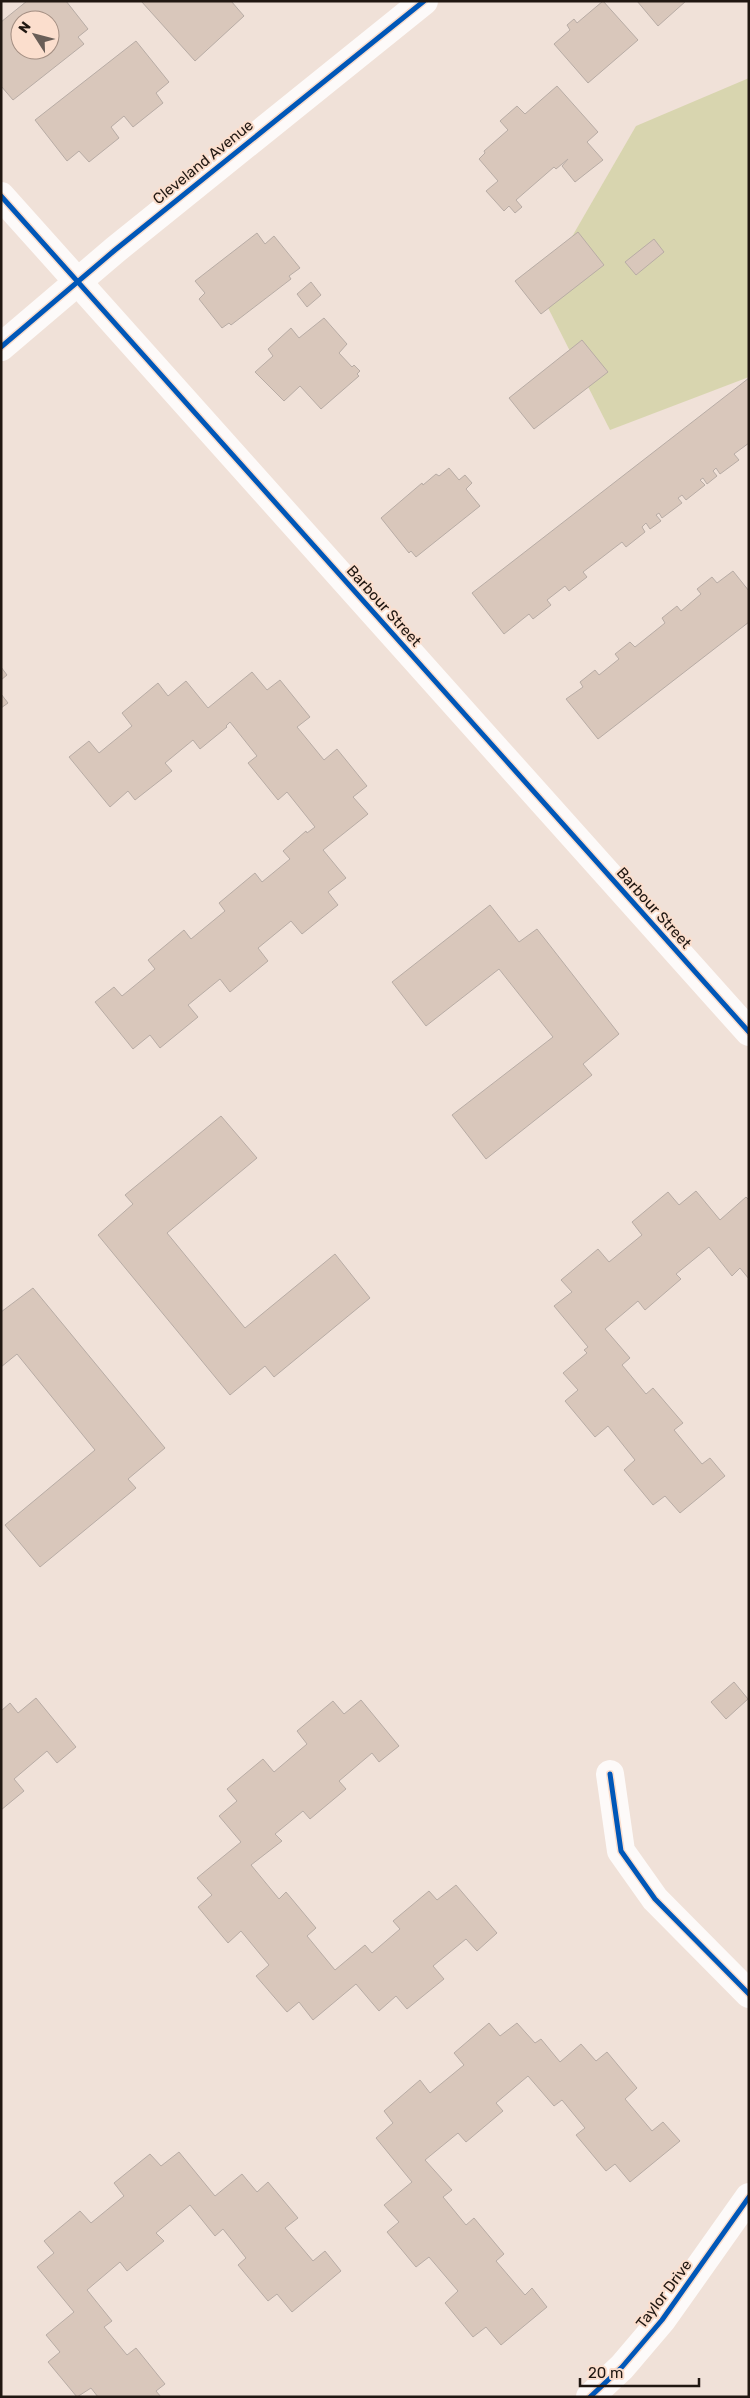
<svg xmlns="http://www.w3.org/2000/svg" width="750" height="2398" font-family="Rubik,sans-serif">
	<rect width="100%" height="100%" fill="#f0e1d8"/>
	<path fill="#d8d5af" d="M749,78v299l-139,53 -70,-138 96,-166z"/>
	<g fill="#d9c7bb" stroke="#b8aca5" fill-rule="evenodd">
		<path d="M27,1h39l22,28 -10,8 6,7 -71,56 -12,-14v-64zM20,20h30v30h-30z"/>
		<path d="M141,1h90l13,15 -49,45z"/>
		<path d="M603,1l35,39 -50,43 -34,-39 16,-14 -3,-5 7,-6 3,4z"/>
		<path d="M637,1h49l-28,25z"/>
		<path d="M136,41l33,41 -13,11 7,10 -30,24 -9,-11 -13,11 8,11 -30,24 -10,-11 -12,10 -32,-41z"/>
		<path d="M557,86l41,46 -11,10 16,18 -28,22 -13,-16 6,-7 -12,10 -2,-2 -38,33 6,7 -7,6 -6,-7 -5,5 -18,-20 12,-10 -19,-22 6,-6 -1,-2 24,-21 -8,-9 17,-15 8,8z"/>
		<path d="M578,232l26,33 -63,49 -26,-33z"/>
		<path d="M257,233l8,11 9,-8 26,32 -11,8 2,3 -60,46 -2,-2 -7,5 -23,-29 6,-6 -10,-12z"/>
		<path d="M654,239l10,13 -28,23 -11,-13z"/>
		<path d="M311,282l10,13 -14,12 -10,-13z"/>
		<path d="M324,318l23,26 -8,9 13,14 2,-2 6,6 -3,3 2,2 -38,33 -21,-23 -16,15 -29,-29 18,-16 -5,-7 23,-21 8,10z"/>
		<path d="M582,340l26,32 -74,57 -25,-31z"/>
		<path d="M749,378v65l-15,11 5,6 -19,14 -4,-6 -3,3 4,5 -10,8 -4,-6 -3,2 5,5 -19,15 -4,-5 -4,3 4,5 -20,15 -3,-5 -3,2 5,6 -11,8 -4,-6 -4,4 3,5 -19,15 -4,-5 -39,30 4,5 -18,14 -4,-5 -18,14 4,5 -18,14 -4,-5 -25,20 -32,-41z"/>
		<path d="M449,468l10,12 6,-5 7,8 -6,6 14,17 -64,51 -5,-6 -2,2 -28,-35 41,-35 1,2 13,-11 3,2z"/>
		<path d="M733,571l16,20v31l-151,117 -32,-40 17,-12 -3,-5 15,-12 4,5 20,-16 -4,-5 15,-12 5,5 30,-24 -3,-5 15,-12 4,5 20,-17 -4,-5 15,-12 5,6z"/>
		<path d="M1,667l6,8 -6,5z"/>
		<path d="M252,672l15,18 13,-10 30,37 -13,10 27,33 13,-11 30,37 -14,11 15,17 -45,36 23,28 -18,14 10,13 -36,29 -11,-13 -33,27 10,13 -38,31 -10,-13 -32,26 10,12 -38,31 -10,-13 -17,14 -38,-47 19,-15 8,9 33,-27 -7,-9 36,-30 7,9 34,-28 -6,-8 36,-30 7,9 28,-23 -7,-8 23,-20 1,2 8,-6 -28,-35 -9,8 -30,-37 9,-7 -27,-34 -4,4 1,1 -27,22 -7,-9 -28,23 7,8 -37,29 -7,-9 -18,16 -41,-50 20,-16 10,12 33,-27 -10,-13 36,-30 10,13 18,-15 22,27z"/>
		<path d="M1,694l7,9 -7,5z"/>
		<path d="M490,905l29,37 18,-13 82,105 -36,30 9,11 -106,84 -34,-44 101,-78 -54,-68 -73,57 -34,-44z"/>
		<path d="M221,1116l36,42 -90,75 78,95 90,-74 35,44 -96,79 -9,-11 -35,29 -132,-160 35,-31 -8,-9z"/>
		<path d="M696,1191l24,29 26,-23 3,3v79l-9,-11 -8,8 -23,-29 -33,27 5,5 -36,31 -7,-9 -33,28 25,29 -8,7 24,29 7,-6 30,35 -9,7 28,34 8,-6 15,18 -45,37 -15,-17 -12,9 -29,-35 11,-10 -27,-34 -13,11 -30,-36 13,-11 -15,-17 24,-20 -3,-3 4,-3 -34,-41 18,-14 -11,-12 37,-31 11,13 33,-27 -10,-13 36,-30 11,13z"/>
		<path d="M33,1288l132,160 -37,31 8,9 -96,79 -35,-42 90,-75 -78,-96 -16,13v-55z"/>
		<path d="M734,1682l14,17 -22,20 -15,-17z"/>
		<path d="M36,1698l40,49 -19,16 -10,-12 -33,28 10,12 -23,19v-99l9,-8 8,10z"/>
		<path d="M361,1700l38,46 -20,16 -7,-9 -33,28 7,8 -36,30 -7,-8 -28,23 7,7 -31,24 28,34 7,-7 30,36 -9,8 28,34 30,-25 7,8 28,-24 -7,-8 36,-30 8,9 19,-15 41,48 -20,18 -11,-12 -33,27 11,13 -37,30 -11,-13 -17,15 -23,-27 -43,36 -14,-18 -12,10 -31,-36 13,-11 -28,-34 -13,12 -30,-36 14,-12 -15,-17 44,-36 -22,-26 18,-15 -10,-12 36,-30 11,13 33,-28 -10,-13 36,-30 11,13z"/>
		<path d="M489,2023l11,13 17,-13 18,20 6,-4 19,23 21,-18 15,17 11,-9 30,36 -12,11 27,32 11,-9 17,19 -50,41 -15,-18 -9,7 -30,-36 9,-7 -23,-28 -8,6 -26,-30 -32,27 7,8 -37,31 -8,-9 -33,27 27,30 -9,7 23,28 8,-7 30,36 -8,7 29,34 7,-7 15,19 -46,38 -15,-18 -13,10 -28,-34 13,-12 -29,-34 -13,10 -29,-35 12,-10 -15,-17 28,-23 -36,-44 17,-15 -9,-12 36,-31 10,13 34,-28 -10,-12z"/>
		<path d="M179,2152l36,44 27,-22 15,18 11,-10 30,36 -13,10 28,33 12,-10 16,20 -49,41 -15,-18 -9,7 -30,-36 8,-7 -23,-29 -8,7 -25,-31 -34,28 8,8 -37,30 -7,-9 -33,28 25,31 -8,6 23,28 9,-7 29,36 -9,7 5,6h-63l-7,-9 -14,9 -29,-35 12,-10 -14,-17 28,-23 -37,-45 17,-14 -10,-12 36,-30 11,12 33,-27 -10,-13 36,-29 11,12z"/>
	</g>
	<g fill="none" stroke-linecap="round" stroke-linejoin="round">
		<g stroke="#fdfaf9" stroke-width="28">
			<path d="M1,347l114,-97 309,-249"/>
			<path d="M610,1774l11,77 34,48 94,95"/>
			<path d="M590,2397l32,-30 40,-47 87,-123"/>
		</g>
		<path stroke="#fdfaf9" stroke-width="28" d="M1,196l748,836"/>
		<g stroke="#fbdecd" stroke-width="8">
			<g id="cycleway">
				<path d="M1,196l748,836"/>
				<path d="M1,347l114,-97 309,-249"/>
				<path d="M610,1774l11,77 34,48 94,95"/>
				<path d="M590,2397l32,-30 40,-47 87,-123"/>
			</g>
		</g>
		<use href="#cycleway" stroke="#0057b8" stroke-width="5"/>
	</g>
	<g text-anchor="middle" stroke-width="4" stroke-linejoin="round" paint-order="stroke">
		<g font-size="15" fill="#201711" stroke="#fbdecd">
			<text transform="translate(203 162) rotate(-39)" y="5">Cleveland Avenue</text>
			<text transform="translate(384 606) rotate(48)" y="5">Barbour Street</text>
			<text transform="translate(654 908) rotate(48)" y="5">Barbour Street</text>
			<text transform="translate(664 2294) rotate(-53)" y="5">Taylor Drive</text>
		</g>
	</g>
	<rect width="750" height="2398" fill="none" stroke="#201711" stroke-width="5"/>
	<g transform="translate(35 35) rotate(306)"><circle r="24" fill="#fbdecd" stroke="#a38e82"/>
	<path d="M0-4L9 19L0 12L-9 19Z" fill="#695e57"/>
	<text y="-8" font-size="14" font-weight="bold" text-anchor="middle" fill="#201711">N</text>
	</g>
	<path d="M580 2378v8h119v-8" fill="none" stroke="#201711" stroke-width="2.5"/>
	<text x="588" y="2378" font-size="15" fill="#201711" stroke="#fbdecd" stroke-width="4" paint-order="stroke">20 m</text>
</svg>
